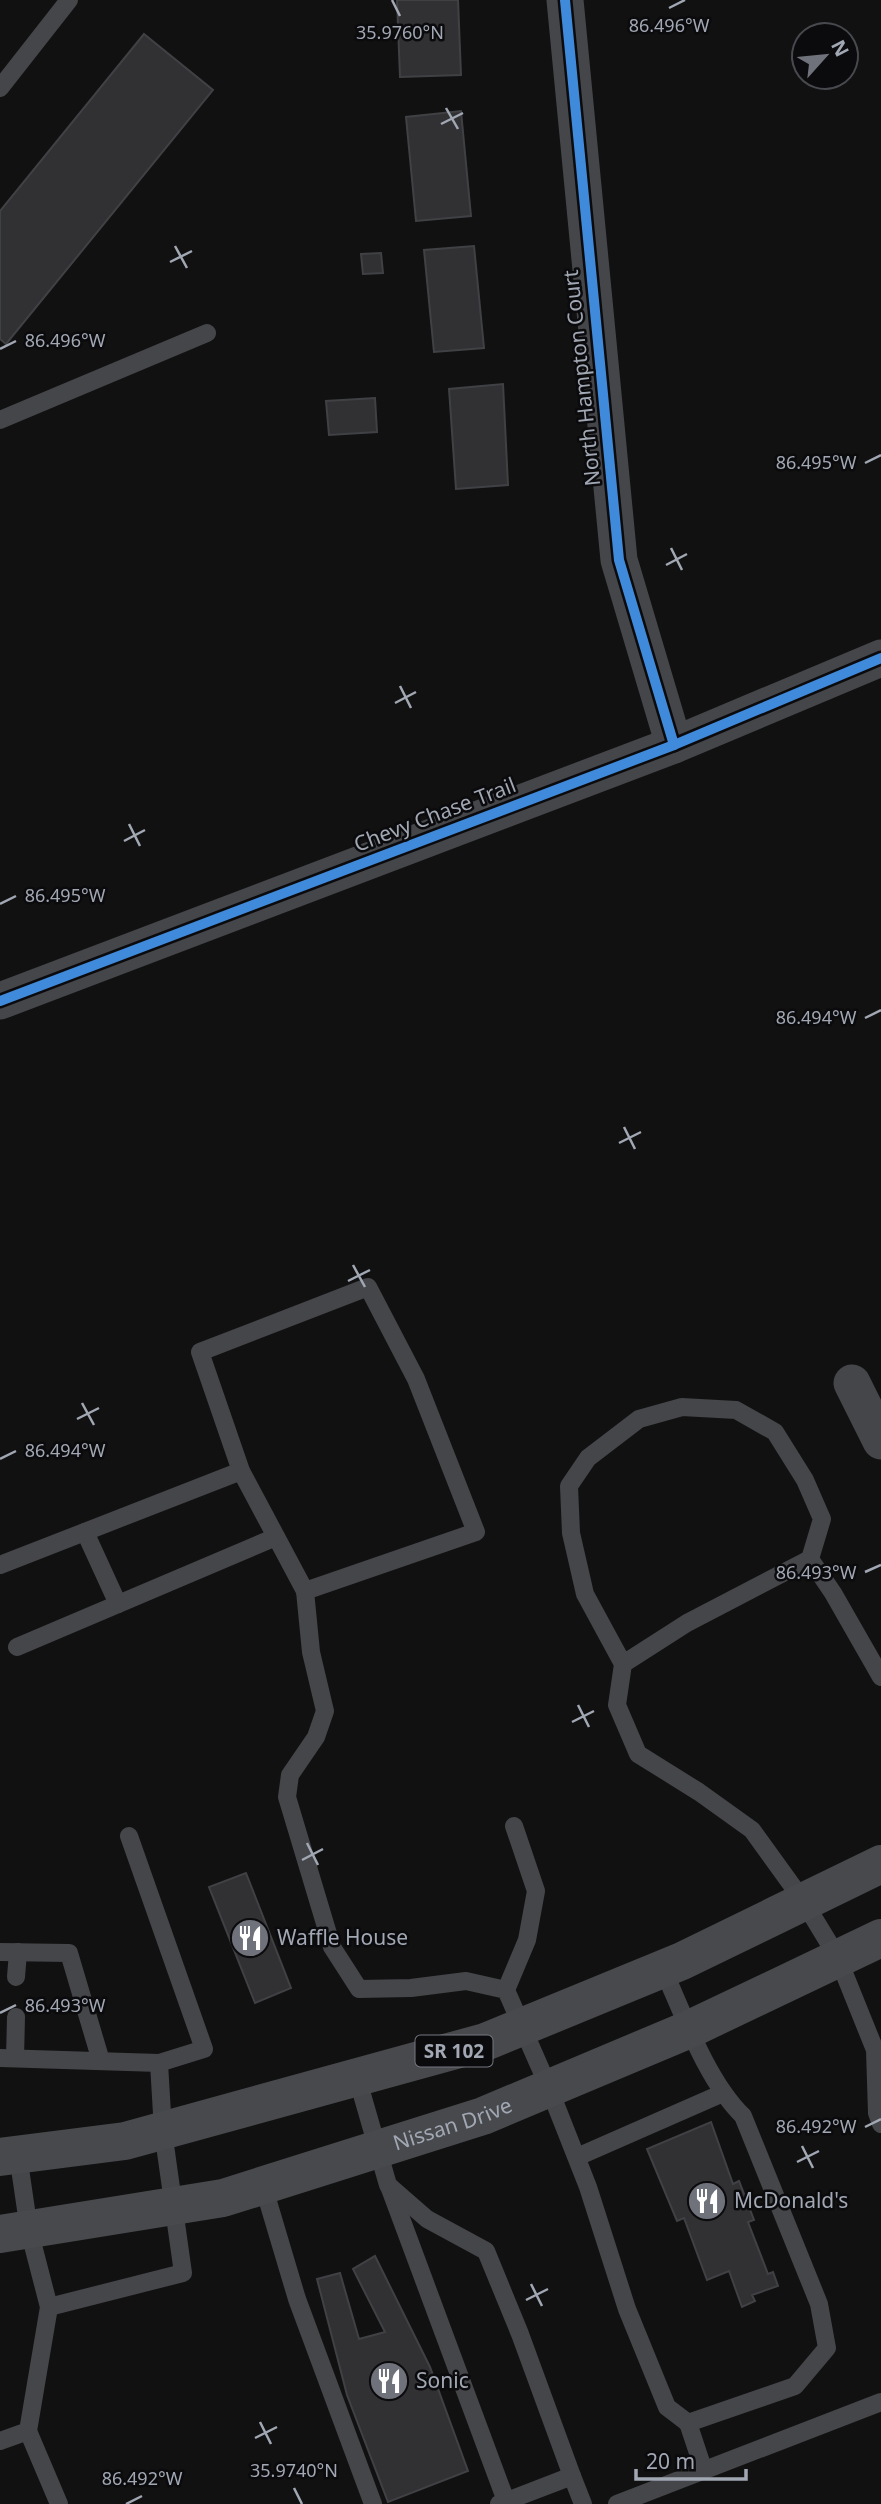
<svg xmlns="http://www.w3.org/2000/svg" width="881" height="2504" font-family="'Noto Sans',sans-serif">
	<rect width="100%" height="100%" fill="#111"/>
	<g fill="#313133" stroke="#404145" stroke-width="2">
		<path d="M397,0h61l3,75 -61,2z"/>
		<path d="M144,34l69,56 -207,254 -6,-5v-128z"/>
		<path d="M461,111l10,105 -55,5 -10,-104z"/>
		<path d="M474,246l10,102 -50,4 -10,-102z"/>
		<path d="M381,253l2,20 -20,1 -2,-20z"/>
		<path d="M503,384l5,101 -52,4 -7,-100z"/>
		<path d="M375,398l2,34 -48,3 -3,-34z"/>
		<path d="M246,1873l45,115 -36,15 -46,-116z"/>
		<path d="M711,2122l22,62 6,-3 15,39 -6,2 20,52 5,-2 5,14 -26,9 3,6 -13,6 -13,-36 -22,9 -23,-62 -7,3 -30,-72z"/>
		<path d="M375,2256l55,111 38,104 -80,31 -41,-107 -30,-116 23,-6 19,66 26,-7 -32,-63z"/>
	</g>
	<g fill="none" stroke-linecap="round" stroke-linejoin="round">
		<g stroke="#45464a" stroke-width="18">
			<path d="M0,88l69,-88"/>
			<path d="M0,420l207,-87"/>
			<path d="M368,1287l48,92 60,153 -171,59 -64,-120 -41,-119z"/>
			<path d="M85,1532l33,72"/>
			<path d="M810,1559l23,34 48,84"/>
			<path d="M0,1565l241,-94"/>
			<path d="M305,1591l6,61 14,59 -9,26 -26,38 -3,22 45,150 27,42 52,-1 55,-7 40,9 43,98 39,99 39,122 40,98 21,16 107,-37 32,-38 -8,-44 -76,-188c-36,-35 -59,-100 -80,-147"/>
			<path d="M17,1647l259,-110"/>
			<path d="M623,1664l64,-41 123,-64 12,-40 -17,-39 -30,-48 -39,-22 -54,-3 -43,12 -51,39 -19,28 2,47 14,61 38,70 -6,41 21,49 61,38 53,38 52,72 34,56 37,92 2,63 4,11"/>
			<path d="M129,1836l75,213 -45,14"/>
			<path d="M0,1952l69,1 32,108"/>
			<path d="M16,1977l2,-25"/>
			<path d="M506,1990l21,-50 9,-49 -22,-65"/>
			<path d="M0,2058l159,5 4,68 20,142 -134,34"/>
			<path d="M15,2058l1,-41"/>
			<path d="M357,2077l31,108 39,34 59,32 34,83 52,142 -73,28"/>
			<path d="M577,2157l146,-64"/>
			<path d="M263,2185l34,114 76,205"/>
			<path d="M389,2186l117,315"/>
			<path d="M688,2423l16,48"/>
			<path d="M28,2431l31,73"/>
			<path d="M0,2441l28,-10 21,-124 -20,-77 -11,-75"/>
			<path d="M572,2476l11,28"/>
			<path d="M617,2504l264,-102"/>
		</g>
		<g stroke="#45464a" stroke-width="37">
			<path d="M565,0l54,560 55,185"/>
			<path d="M0,1001l674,-256 207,-87"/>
			<path d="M852,1383l29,58"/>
		</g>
		<g stroke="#47494c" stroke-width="38">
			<path d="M0,2157l125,-16 360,-99 197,-81 199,-97"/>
			<path id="s1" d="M0,2234l223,-36 260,-82 207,-87 191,-91"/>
		</g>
		<g stroke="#0b0b0d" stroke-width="15">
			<g id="cycleway">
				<path d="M565,0l54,560 55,185"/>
				<path d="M0,1001l674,-256 207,-87"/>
			</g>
		</g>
		<use href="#cycleway" stroke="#408adc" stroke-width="10"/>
	</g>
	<path fill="none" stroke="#a1a7b3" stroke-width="2.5" d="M392,0l8,16M669,8l16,-8M446,108l12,21M441,124l22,-11M175,246l12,22M170,262l22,-11M0,349l16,-8M865,463l16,-8M671,548l11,22M666,565l21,-11M400,686l11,22M395,703l21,-11M129,824l11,22M124,841l21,-11M0,904l16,-8M865,1018l16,-8M624,1127l11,22M619,1143l22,-11M353,1265l12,22M348,1281l22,-11M82,1403l12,22M77,1419l22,-11M0,1459l16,-8M865,1572l16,-7M578,1705l11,22M572,1722l22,-11M307,1843l11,22M302,1860l21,-11M0,2013l16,-8M865,2127l16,-8M802,2146l11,22M797,2162l22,-11M531,2284l11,22M526,2300l22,-11M260,2422l11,22M255,2438l22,-11M294,2488l8,16M126,2504l16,-8"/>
	<defs>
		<g id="restaurant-disc" transform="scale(2.0125)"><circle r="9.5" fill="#6f727a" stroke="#0b0b0d"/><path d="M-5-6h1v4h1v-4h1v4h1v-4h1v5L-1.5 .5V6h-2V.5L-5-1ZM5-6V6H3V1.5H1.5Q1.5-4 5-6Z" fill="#fff"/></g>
	</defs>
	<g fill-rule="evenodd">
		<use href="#restaurant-disc" x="250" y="1938"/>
		<use href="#restaurant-disc" x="707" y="2201"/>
		<use href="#restaurant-disc" x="389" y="2381"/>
	</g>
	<g text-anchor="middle" stroke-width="5" stroke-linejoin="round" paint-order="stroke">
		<rect fill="#0b0b0d" stroke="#747881" stroke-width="2" x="415.5" y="2035.5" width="77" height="31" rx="5"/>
		<g font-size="19" font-weight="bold" fill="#a1a7b3">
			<text x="454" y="2058">SR 102</text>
		</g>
		<g font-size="21" fill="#a1a7b3" stroke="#0b0b0d">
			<text transform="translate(582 378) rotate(-96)" y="7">North Hampton Court</text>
			<text transform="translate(435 815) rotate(-21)" y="7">Chevy Chase Trail</text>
			<text dy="7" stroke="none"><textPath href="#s1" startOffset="467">Nissan Drive</textPath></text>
		</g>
		<g font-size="21" fill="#a1a7b3" stroke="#0b0b0d" text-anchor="start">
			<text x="277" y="1945">Waffle House</text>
			<text x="734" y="2208">McDonald's</text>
			<text x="416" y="2388">Sonic</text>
		</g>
	</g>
	<g font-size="18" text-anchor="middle" fill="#a1a7b3" stroke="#0b0b0d" stroke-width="5" stroke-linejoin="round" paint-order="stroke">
		<text x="669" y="32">86.496°W</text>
		<text x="400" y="39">35.9760°N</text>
		<text x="65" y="347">86.496°W</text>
		<text x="816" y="469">86.495°W</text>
		<text x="65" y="902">86.495°W</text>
		<text x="816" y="1024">86.494°W</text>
		<text x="65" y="1457">86.494°W</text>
		<text x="816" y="1579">86.493°W</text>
		<text x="65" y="2012">86.493°W</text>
		<text x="816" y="2133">86.492°W</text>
		<text x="294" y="2477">35.9740°N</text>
		<text x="142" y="2485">86.492°W</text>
	</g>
	<g transform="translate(825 56) rotate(63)"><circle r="33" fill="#0b0b0d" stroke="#47494f" stroke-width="2"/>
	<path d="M0-5L12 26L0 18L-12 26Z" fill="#6f727a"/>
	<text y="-10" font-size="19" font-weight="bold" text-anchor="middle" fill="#a1a7b3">N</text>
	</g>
	<path d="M636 2469v10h110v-10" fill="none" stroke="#a1a7b3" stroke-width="3.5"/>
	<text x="646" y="2469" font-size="21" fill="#a1a7b3" stroke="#0b0b0d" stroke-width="5" paint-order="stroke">20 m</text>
</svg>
